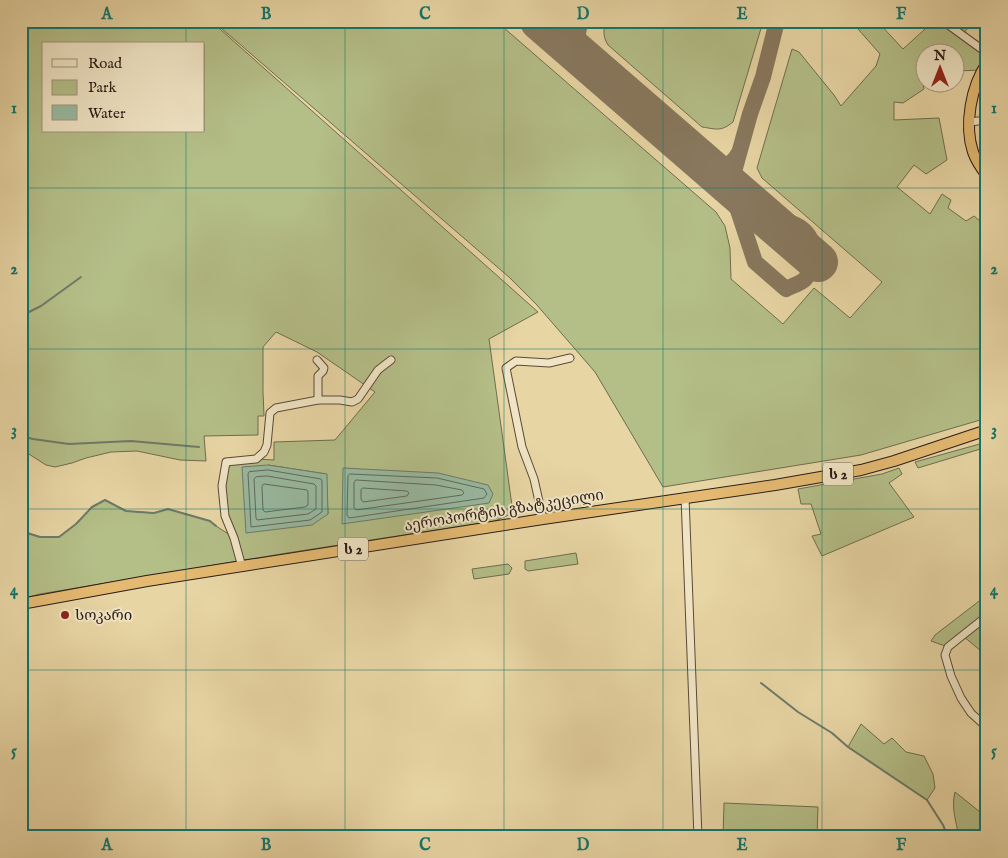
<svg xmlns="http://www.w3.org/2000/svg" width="1008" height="858" font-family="'IM FELL English','Noto Serif Georgian',serif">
	<rect width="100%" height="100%" fill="#e8d5a4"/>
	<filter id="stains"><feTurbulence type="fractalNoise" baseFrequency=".004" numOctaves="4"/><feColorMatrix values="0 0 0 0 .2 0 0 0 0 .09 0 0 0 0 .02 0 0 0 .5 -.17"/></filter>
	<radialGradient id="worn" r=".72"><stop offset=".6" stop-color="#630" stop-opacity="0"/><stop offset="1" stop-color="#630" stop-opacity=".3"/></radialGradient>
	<g fill="#b4be87" stroke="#6e6d4f" fill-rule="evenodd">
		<path d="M21,21h190l327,291 -49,27 24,174 -18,8 -208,32 -247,41 -19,5v-68l19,6h19l17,-13 16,-17 13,-7 21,11 28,2 14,-4 42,12 6,5 17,11 -8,-21 -3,-30 4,-24 30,-3 18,1v-18l61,-2 40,-48 -58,-40 -41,-20 -13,15v45l1,24h-6v19l-54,1 2,25 -26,-1 -43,-9 -26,1 -25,6 -14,5 -17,4 -9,-2 -25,-16zM44,44h160v87h-160zM268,465l58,9 2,40z"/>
		<path d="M213,21h283l220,191 9,14 5,22 1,31 52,45 31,-36 36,30 32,-36 -120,-104 -5,-10 35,-119 7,3 35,43 7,11 35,-40 4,-12 -29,-33h26l26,28 31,-28h40l-12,14 25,18v10l-5,7 -26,1v-19h-30l-1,21 -4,1 3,15 -21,14 -9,-1v18l45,-2 8,42 -21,14 -12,-9 -17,22 33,27 12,-20 9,6 -3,8 18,13 8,-5 13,11v191l-126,37 -198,32 -68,-115 -59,-68 -26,-26z"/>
		<path d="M606,21h155l1,4 -29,97c-12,10 -17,7 -31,5l-94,-82c-5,-8 -5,-15 -2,-24z"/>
		<path d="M987,442v5l-69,21 -3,-6z"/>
		<path d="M899,468l3,6 -13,9 25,34 -92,39 -10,-20 9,-2 -10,-30h-10l-3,-15 84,-15z"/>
		<path d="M576,553l2,11 -50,7 -3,-2v-8z"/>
		<path d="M508,564l4,4 -3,6 -35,5 -2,-10z"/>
		<path d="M987,595v21l-2,2 2,3v35l-24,-20 -15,11 -17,-6 4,-6z"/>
		<path d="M861,724l23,20 8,-6 14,14 18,4 9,18 2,14 -8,12 -79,-53z"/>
		<path d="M955,792l25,20 7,-8v33h-28c-3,-16 -8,-29 -4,-45z"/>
		<path d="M724,803l94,4 -1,30h-94z"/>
	</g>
	<g fill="#98b9a0" stroke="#6c7a69">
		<path d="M268,465l59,9 1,40 -16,11 -66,8 -4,-66z"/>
		<path d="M343,468l95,5 50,12 5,9 -4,9 -147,21z"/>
	</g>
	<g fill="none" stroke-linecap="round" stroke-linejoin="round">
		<g stroke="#606a5c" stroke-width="1">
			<path d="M268,470l53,9 1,2v31l-12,8 -59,7 -3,-53 1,-2z"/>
			<path d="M350,474l87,4 47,11 3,5 -3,4 -135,20 -2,-3 1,-39z"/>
			<path d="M267,476l47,8 2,2v23l-8,5 -51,6 -1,-2 -2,-39 2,-2z"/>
			<path d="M356,480l80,5 26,5 2,3 -2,2 -106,15 -2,-2v-25z"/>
			<path d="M264,484l43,6 1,2v13l-3,2 -40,5 -2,-2 -1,-23z"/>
			<path d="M363,488l44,3 2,2 -2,3 -44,6 -2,-3v-9z"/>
		</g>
		<g stroke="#6c7a69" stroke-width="2">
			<path d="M21,316l20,-10 40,-29"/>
			<path d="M21,436l12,3 36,5 62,-3 68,6"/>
			<path d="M21,531l19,6h19l17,-13 16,-17 13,-7 21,11 28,2 14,-4 42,12 6,5"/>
			<path d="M761,683l37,29 34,21 16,14 79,53 16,25 5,12"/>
		</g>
		<g stroke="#88785e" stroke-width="16">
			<path d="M581,21c-6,18 -4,29 8,43"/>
			<path d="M694,154c4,4 8,8 13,11 11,7 25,0 31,-11"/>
			<path d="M772,223c8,-1 17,-2 24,2 18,9 21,28 14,45 -2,3 -3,8 -6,10 -5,4 -12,6 -18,9l-31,-27 -25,-76 20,-72 13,-37 14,-56"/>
		</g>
		<path stroke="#88785e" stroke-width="40" d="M540,21l278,241"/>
		<g stroke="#594a3a" stroke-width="9">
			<g id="minor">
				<path d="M943,21l44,32"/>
				<path d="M969,122l18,-2"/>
				<path d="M317,360l7,8 -1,3 -5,5v24"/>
				<path d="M685,497l13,340"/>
				<path d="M543,519l-9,-40 -12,-32 -16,-79 10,-7 33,2 21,-5"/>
				<path d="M242,567l-8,-29 -9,-22 -3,-30 4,-24 30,-3 8,-7 3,-7 3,-32 6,-5 42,-8h22l12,2 6,-3 20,-29 13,-10"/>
				<path d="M982,723l-11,-10 -10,-15 -10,-22 -6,-21 3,-8 39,-31"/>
			</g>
		</g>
		<g stroke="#291c17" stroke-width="12">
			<g id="highway">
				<path d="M987,63c-16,23 -23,62 -14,89 3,9 8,16 14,24"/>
				<path d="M21,604l126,-23 396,-62 232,-34 86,-15 33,-9 93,-31"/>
			</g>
		</g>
		<use href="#minor" stroke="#f0e4c4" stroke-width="7"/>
		<use href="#highway" stroke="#e4ba72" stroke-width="10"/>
	</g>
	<path fill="none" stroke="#0f766e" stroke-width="1" stroke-opacity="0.55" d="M186,21v23M345,21v816M504,21v816M663,21v816M822,21v816M186,131v706M21,188h966M21,349h966M21,509h966M21,670h966"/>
	<circle fill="#8f2418" stroke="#f0e4c4" stroke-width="2" cx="65" cy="615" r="5"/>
	<g text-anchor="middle" stroke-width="4" stroke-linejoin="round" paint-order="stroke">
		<g fill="#f0e4c4" stroke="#65584b" stroke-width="1">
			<rect x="823" y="462.5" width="30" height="23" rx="4"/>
			<rect x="338" y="537.5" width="30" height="23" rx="4"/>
		</g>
		<g font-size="14" font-weight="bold" fill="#291c17">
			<text x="838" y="479">ს 2</text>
			<text x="353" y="554">ს 2</text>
		</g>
		<g font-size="15" fill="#291c17" stroke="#f0e4c4">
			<text transform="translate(504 510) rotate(-9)" y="5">აეროპორტის გზატკეცილი</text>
		</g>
		<g font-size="15" fill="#291c17" stroke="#f0e4c4" text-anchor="start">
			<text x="75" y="620">სოკარი</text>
		</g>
	</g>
	<rect width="1008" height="858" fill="none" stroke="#e8d5a4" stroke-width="55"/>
	<rect x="42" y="42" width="162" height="90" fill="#f0e4c4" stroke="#a0947f"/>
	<rect x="52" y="59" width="25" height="8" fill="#f0e4c4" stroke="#a0947f"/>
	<text x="88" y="68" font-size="15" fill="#291c17">Road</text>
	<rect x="52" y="80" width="25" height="15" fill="#b4be87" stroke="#a0947f"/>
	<text x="88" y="92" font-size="15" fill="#291c17">Park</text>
	<rect x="52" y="105" width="25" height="15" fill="#98b9a0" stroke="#a0947f"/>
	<text x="88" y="118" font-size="15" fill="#291c17">Water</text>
	<g transform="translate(940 68)"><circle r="24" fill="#f0e4c4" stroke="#a0947f"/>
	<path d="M0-4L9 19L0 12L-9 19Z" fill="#8f2418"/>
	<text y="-8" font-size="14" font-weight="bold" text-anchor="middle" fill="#291c17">N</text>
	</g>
	<rect x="28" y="28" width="952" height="802" fill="none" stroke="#0f766e" stroke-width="2"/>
	<g font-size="16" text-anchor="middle" font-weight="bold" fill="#0f766e">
		<text x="107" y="19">A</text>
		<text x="266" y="19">B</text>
		<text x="425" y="19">C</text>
		<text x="583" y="19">D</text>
		<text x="742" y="19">E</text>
		<text x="901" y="19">F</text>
		<text x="14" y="113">1</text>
		<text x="994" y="113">1</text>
		<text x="14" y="274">2</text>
		<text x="994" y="274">2</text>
		<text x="14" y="435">3</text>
		<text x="994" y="435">3</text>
		<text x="14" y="595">4</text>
		<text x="994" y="595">4</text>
		<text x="14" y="756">5</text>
		<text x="994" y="756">5</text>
		<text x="107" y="850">A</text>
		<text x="266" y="850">B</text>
		<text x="425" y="850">C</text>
		<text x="583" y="850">D</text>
		<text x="742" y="850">E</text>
		<text x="901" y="850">F</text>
	</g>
	<rect width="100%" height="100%" filter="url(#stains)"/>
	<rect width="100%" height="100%" fill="url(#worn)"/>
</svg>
